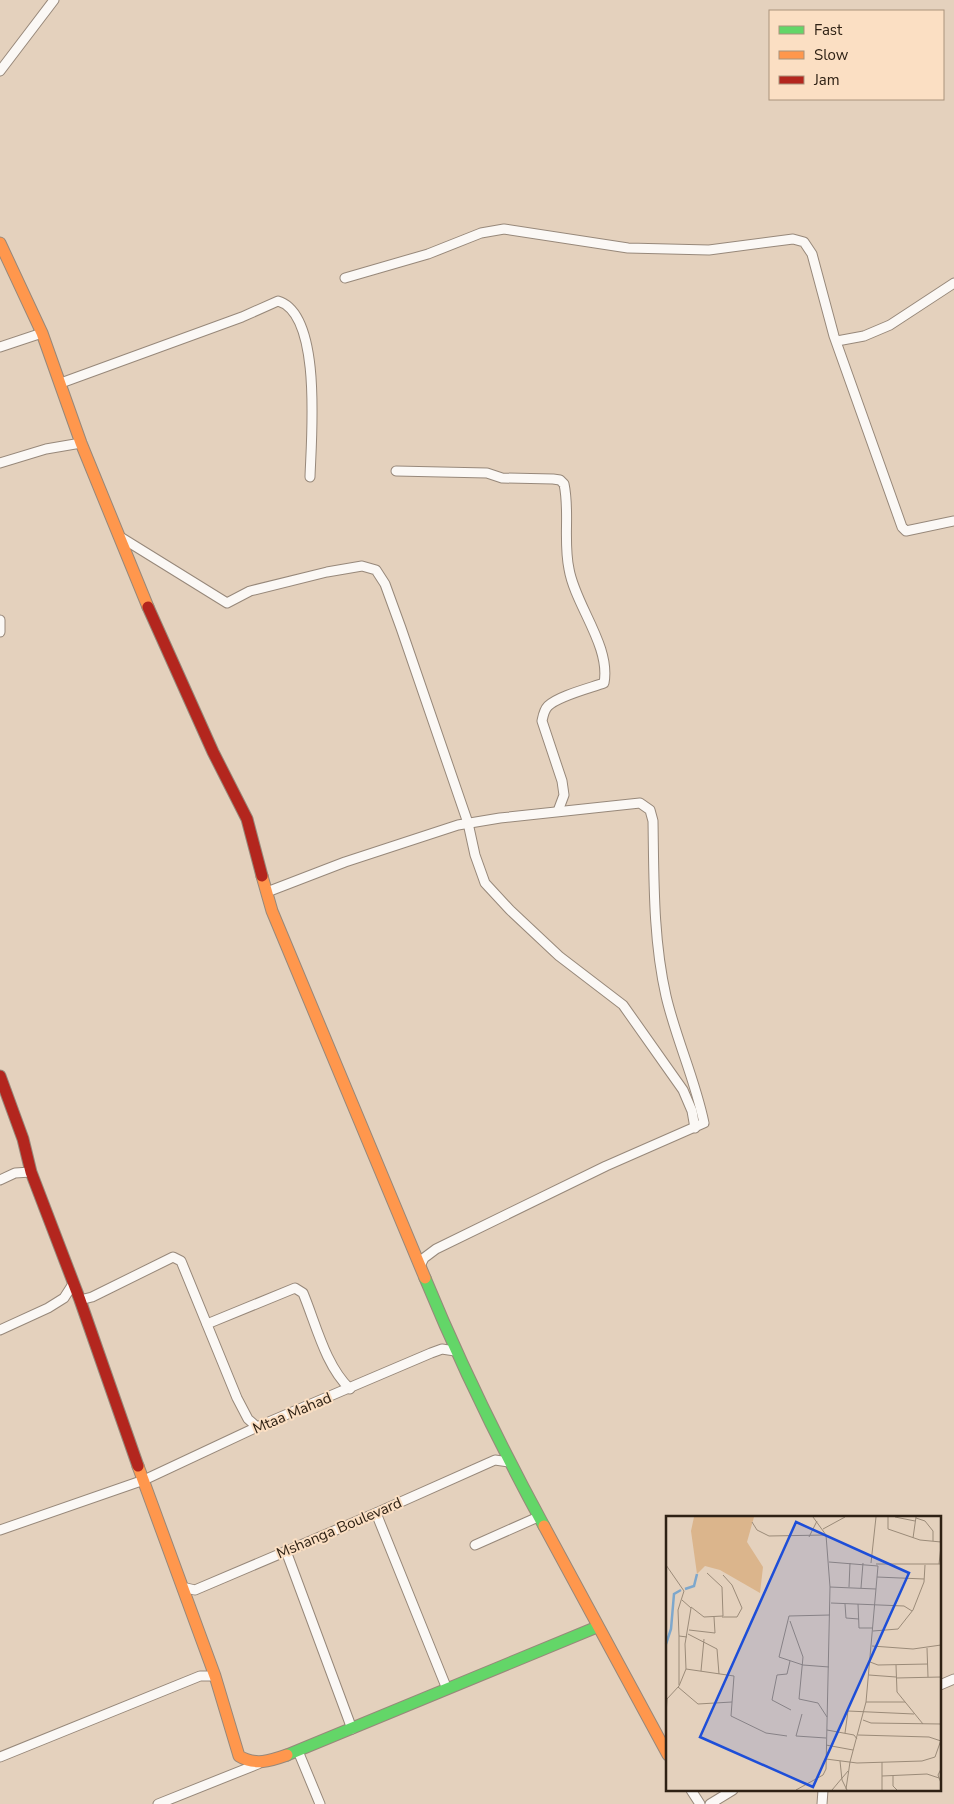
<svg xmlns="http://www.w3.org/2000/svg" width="954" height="1804" font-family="'Nunito Sans',sans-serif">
	<rect width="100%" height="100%" fill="#e4d1bd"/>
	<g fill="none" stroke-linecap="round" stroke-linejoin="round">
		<g stroke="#97887a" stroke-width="11">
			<g id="street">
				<path d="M0,71l54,-71"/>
				<path d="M345,278l83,-24 53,-21 23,-4 124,19 81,2 84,-11 11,3 8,12 22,82 68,191 4,4 48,-10"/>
				<path d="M837,341l27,-5 26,-11 64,-42"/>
				<path d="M0,347l42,-14"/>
				<path d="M61,383l181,-66 36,-16c45,13 33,140 32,176"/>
				<path d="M0,463l46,-14 35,-6"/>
				<path d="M396,471l91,2 15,5 51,1 7,1 4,4c6,27 -1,57 5,85 6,36 42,77 35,114 -14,5 -46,13 -56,23 -4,4 -5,10 -6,15l20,60 2,14 -6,16"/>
				<path d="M122,538l105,65 23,-12 77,-19 35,-6 14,4 9,14 16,44 67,195 7,32 10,28 25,27 49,46 64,49 60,85 9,21 3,17"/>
				<path d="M0,620v12"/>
				<path d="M267,892l78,-30 113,-37 42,-7 140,-15 10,7 3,11c1,58 0,118 13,175 10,43 29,83 38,127l-98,43 -170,83 -12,9 -4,8"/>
				<path d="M0,1180l15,-7 16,-1"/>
				<path d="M80,1300l12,-3 81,-40 8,4 56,137 11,21 9,8"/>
				<path d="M207,1324l88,-36 8,5c13,31 22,72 47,96"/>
				<path d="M0,1330l48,-22 16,-10 9,-14"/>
				<path d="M376,1513l71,176"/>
				<path d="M0,1530l144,-50 113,-53 174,-74 11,-4 13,2"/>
				<path d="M475,1545l63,-28"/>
				<path d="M286,1551l66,178"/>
				<path d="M182,1587l13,3 181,-77 119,-53 14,2"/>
				<path d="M940,1685l14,-6"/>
				<path d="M298,1751l22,53"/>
				<path d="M0,1757l200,-81h15"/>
				<path d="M691,1790l9,14"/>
				<path d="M158,1804l100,-40"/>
				<path d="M710,1804l23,-14"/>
				<path d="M822,1804l1,-14"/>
			</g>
		</g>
		<g stroke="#97887a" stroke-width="13">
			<g id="fast">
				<path d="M425,1278c35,85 75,167 119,248"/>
				<path d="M287,1755l310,-128"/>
			</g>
		</g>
		<g stroke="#97887a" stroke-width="13">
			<g id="slow">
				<path d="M0,243l42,90 39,110 67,164"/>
				<path d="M262,876l10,35 153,367"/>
				<path d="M138,1466l77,210 24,80c16,10 31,5 48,-1"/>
				<path d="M544,1526l124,229"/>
			</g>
		</g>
		<g stroke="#97887a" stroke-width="13">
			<g id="jam">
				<path d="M148,607l65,145 34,67 15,57"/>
				<path d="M0,1076l23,63 8,33 49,128 58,166"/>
			</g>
		</g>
		<use href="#street" stroke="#fbf8f5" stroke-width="9"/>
		<use href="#fast" stroke="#63d668" stroke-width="11"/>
		<use href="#slow" stroke="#ff974d" stroke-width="11"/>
		<use href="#jam" stroke="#b3261e" stroke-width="11"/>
	</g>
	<g text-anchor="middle" stroke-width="4" stroke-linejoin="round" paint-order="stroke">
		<g font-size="15" fill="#2e2114" stroke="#fbdfc3">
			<text transform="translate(292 1413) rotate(-23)" y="5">Mtaa Mahad</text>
			<text transform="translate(339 1528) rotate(-23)" y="5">Mshanga Boulevard</text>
		</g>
	</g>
	<g transform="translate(666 1516)">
		<rect width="275" height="275" fill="#e4d1bd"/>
		<path d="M28,1h60l-7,25 16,25 -3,26 -40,-23 -15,-4 -8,8 -6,-43z" fill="#dbb58c"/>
		<path fill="none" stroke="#7da7cc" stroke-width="2.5" d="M19,73l9,-3 3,-12M0,128l5,-15 3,-35 7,-4"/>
		<path fill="none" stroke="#9b8b79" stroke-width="1" d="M222,1v12l32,11 21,2M229,1l20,4M250,2l9,3 8,10v10M86,6l5,8 12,6 57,-1M157,13l22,-12M143,21l8,-16M247,22l3,-21M163,46l49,4 -12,136 -16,60 -4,27M205,47l5,-46M210,48h65M273,48l2,-18M0,49l18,26 -6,19 1,26M211,61l47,2M164,71l46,2M183,71l1,-24M195,72l2,-25M165,87l73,3 8,5M179,88l1,14 13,1M192,88l1,24h14M25,91l13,10 19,-1 -1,-29 -15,-14M56,101h15l5,-9 -10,-23 -9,-10M124,105l13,36 -4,42 19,4 9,14M23,114l26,3 -1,-16M207,115l25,-2 15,-19 11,-28 1,-17M22,118l29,15 2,25M206,130l41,3 28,-4M261,132l1,29M124,145l-3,13 -10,1 -5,25 19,10M204,146l8,3 50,-1M230,149l1,27 26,32M163,151l-26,-2 -24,-8 10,-41 41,-1M20,153l48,7 -3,40 35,17 21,3M35,155l3,-32M203,159l27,2M230,162l45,-1M13,169v-49l8,1M12,171l20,17 34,-2M200,186h39M136,198l-6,22 30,2M0,199l1,-16 12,-13 7,-17 -1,-25 6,-36 -9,-8M197,204l8,3 70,1M161,214l27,5 3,4M179,217l3,-22 66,3M192,219l71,2 12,4M160,229l27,5M160,243l31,4 65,-2 13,-4 6,-17M174,245l2,19 5,10M275,253l-3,6 3,8M216,260l45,-2 12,4M227,260v10l4,4M130,274l27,-15 3,-6 4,-182 -4,-52 -13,-18M166,274l16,-19M216,274v-28"/>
		<path fill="#1d4ed8" fill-opacity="0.15" stroke="#1d4ed8" stroke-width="2.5" d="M130,6l113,51 -96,214 -113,-50z"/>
		<rect width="275" height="275" fill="none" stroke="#2e2114" stroke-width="2.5"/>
	</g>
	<rect x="769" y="10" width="175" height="90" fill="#fbdfc3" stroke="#a9937d"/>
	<rect x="779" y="26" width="25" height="8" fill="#63d668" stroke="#a9937d"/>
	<text x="814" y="35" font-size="15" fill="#2e2114">Fast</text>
	<rect x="779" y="51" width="25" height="8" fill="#ff974d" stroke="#a9937d"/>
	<text x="814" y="60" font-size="15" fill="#2e2114">Slow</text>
	<rect x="779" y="76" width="25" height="8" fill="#b3261e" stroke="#a9937d"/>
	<text x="814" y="85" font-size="15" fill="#2e2114">Jam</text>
</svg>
